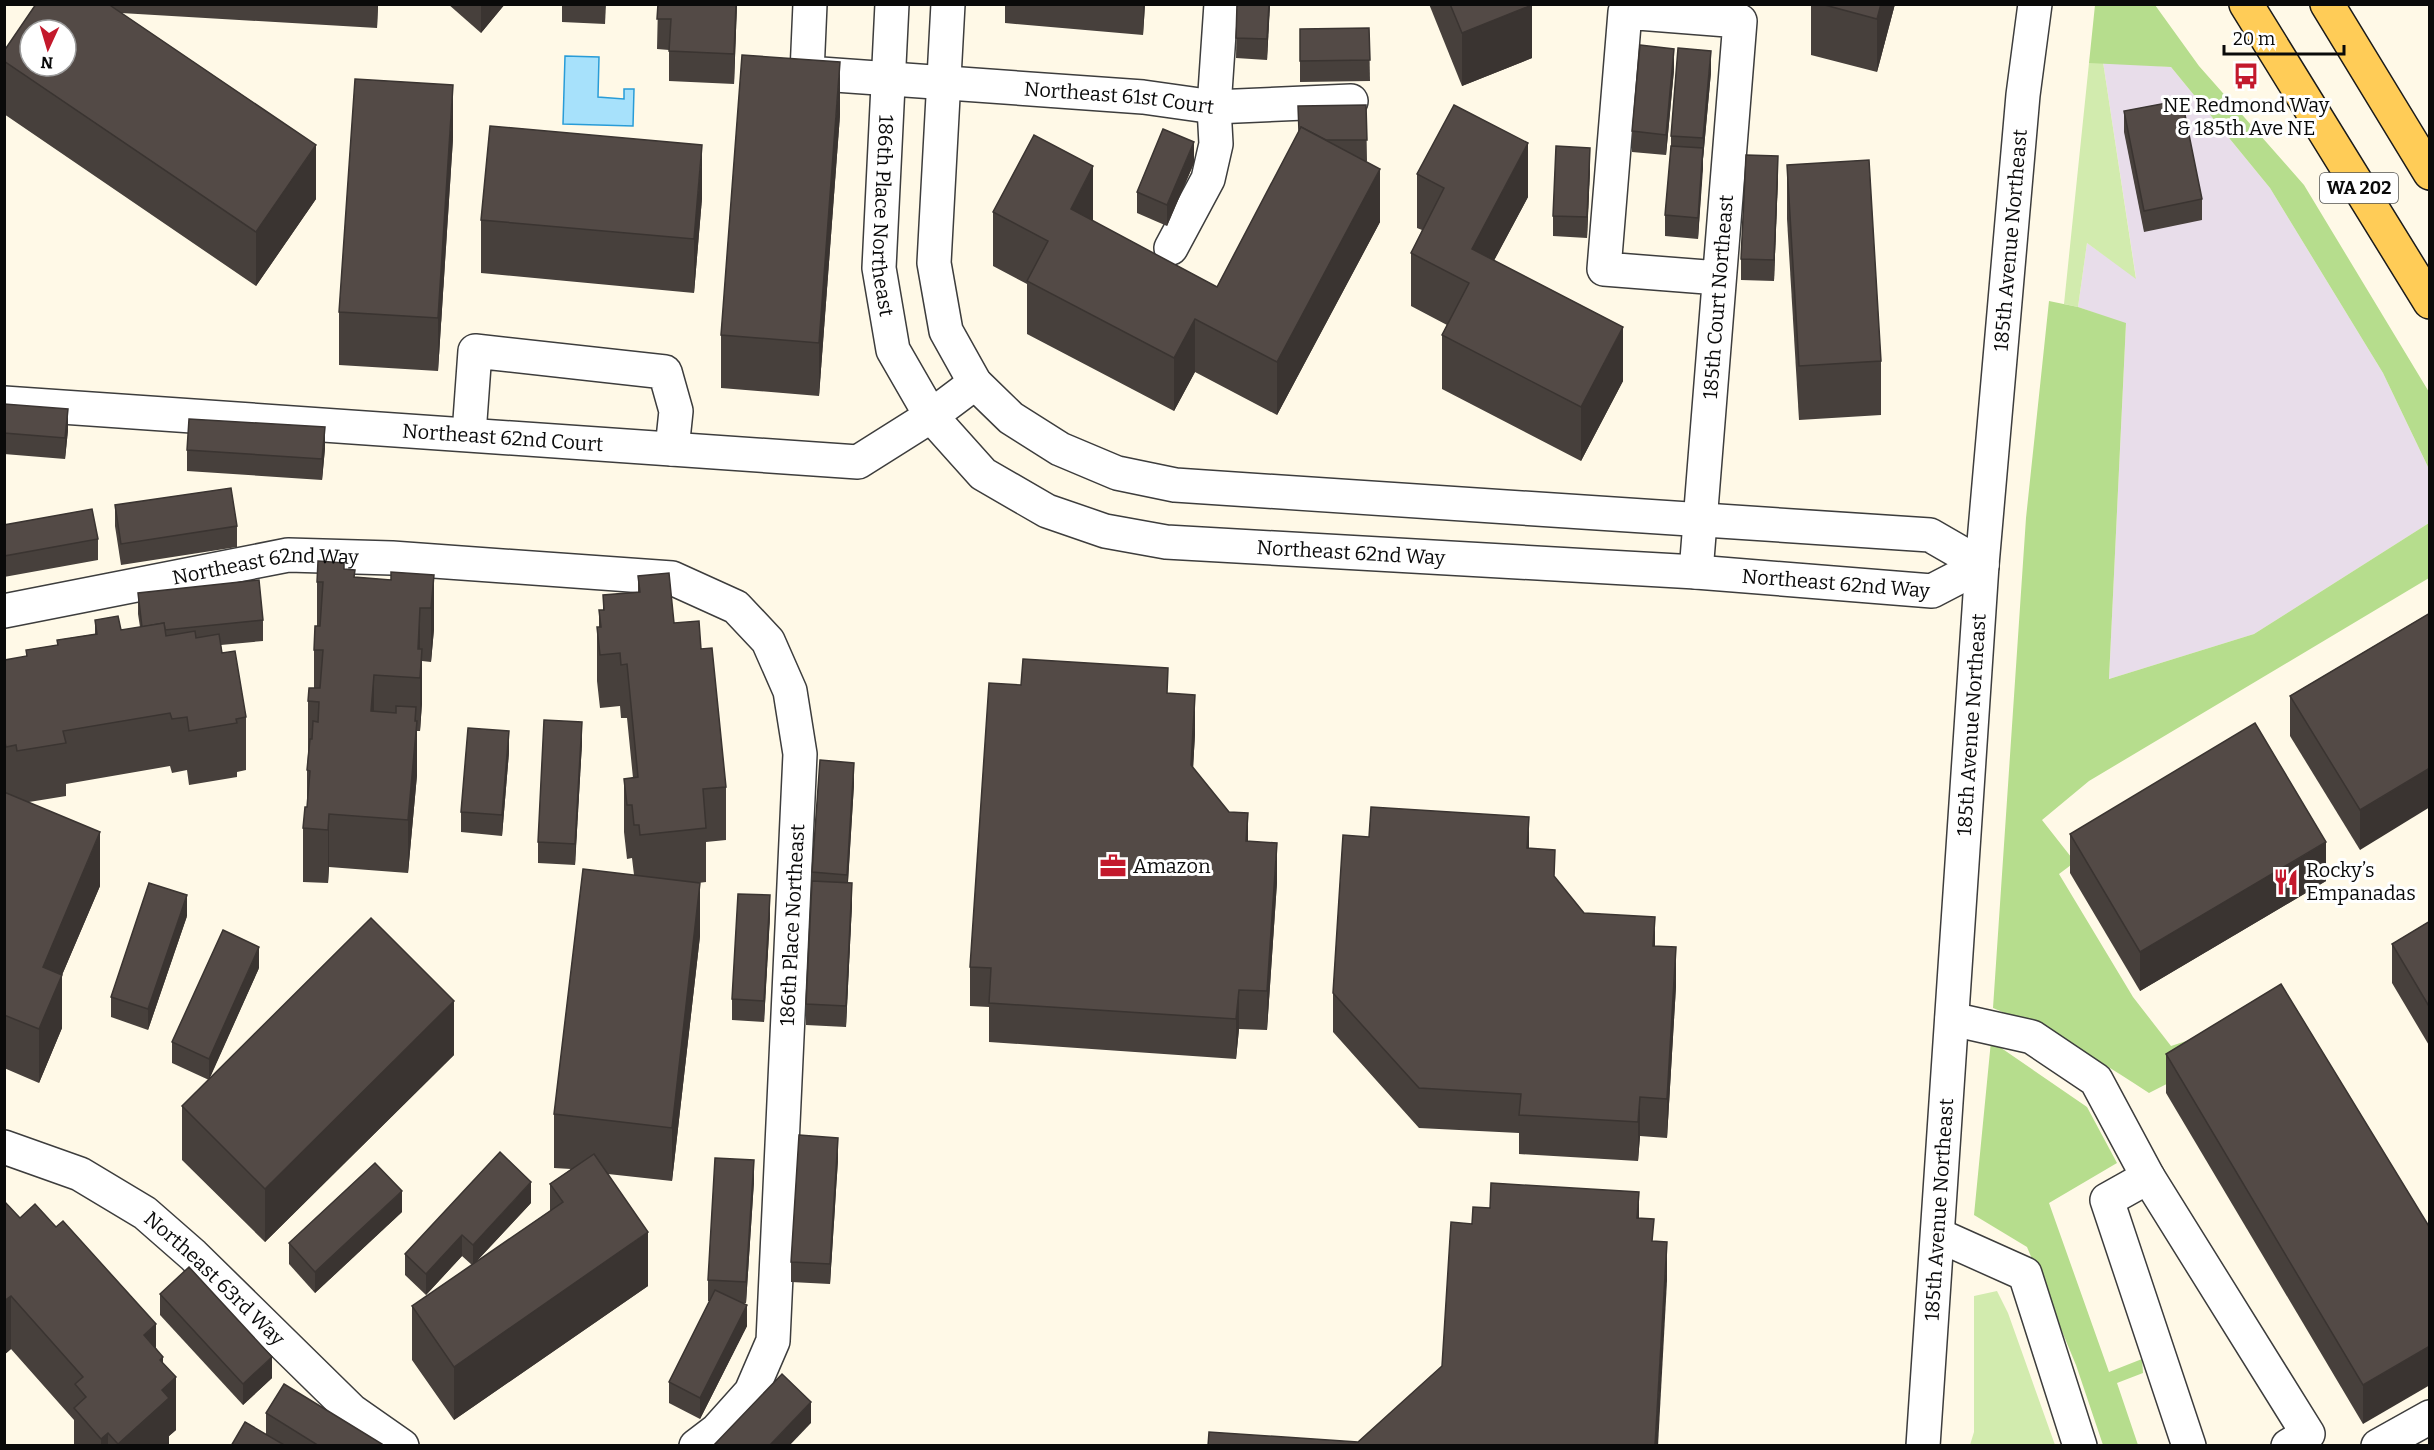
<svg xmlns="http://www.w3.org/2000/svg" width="2434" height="1450" font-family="Bitter,serif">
	<rect width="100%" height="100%" fill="#fff9e7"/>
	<path fill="#e8ddea" d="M2103,62l68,5 99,121 113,185 46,96v54l-175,111 -145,45 17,-355 -48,-17 9,-64 49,35z"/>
	<g fill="#d2ebae">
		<path d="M2103,62l33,217 -49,-36 -9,64 -14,-3 25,-241z"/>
		<path d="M1997,1291l11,22 47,132h-85l4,-13v-136z"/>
	</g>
	<g fill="#b6dd8d">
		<path d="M2095,5h60l44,61 105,119 125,207v77l-46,-96 -113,-185 -99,-121 -82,-4z"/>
		<path d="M2049,301l29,6 48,16 -17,356 145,-45 175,-111v55l-340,203 -47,39 33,42 -16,12 74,123 38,49 64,-21 16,16 -102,52c-51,-34 -99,-62 -156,-85l33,-490z"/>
		<path d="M1991,1041l96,66 30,56 -68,40 60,169 33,-13 1,14 -26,10 21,62h-35l-27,-80 -49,-118 -53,-32z"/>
	</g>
	<path fill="#a7e1fb" stroke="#299cd7" stroke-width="1.5" d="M565,56l34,1 -1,40 26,2v-10h10l-1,37 -70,-2z"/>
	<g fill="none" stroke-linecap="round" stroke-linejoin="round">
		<g stroke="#3d3d3d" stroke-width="36">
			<g id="minor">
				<path id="s1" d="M810,4l-3,69 336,24 71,10 137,-6"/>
				<path id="s2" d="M892,4l-13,264 14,82 38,66 52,58 64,37 58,20 61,11 530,30 236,19 50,-26"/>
				<path d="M948,4l-14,259 12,68 29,52 36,35 49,31 57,24 58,12 755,50 52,30"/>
				<path d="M1171,248l37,-69 8,-35 -2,-37 7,-103"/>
				<path id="s3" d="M4,403l854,59 73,-46 44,-33"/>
				<path d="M469,434l6,-83 190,21 11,39 -4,38"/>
				<path id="s4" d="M1696,572l44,-551 -115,-9 -21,257 115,9"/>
				<path id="s5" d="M4,611l284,-56 104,3 280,20 64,29 32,34 22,50 10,63 -27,587 -22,51 -34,38 -21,16"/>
				<path d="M1952,1019l80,18 64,43 52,97 160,257 -20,12"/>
				<path id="s6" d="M4,1147l76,27 65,39 48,42 159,156 50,35"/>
				<path d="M2148,1177l-41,23 82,246"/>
				<path d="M1938,1235l87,39 55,172"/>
				<path id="s7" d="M1923,1446l59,-881 41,-470 12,-91"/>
				<path d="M2378,1446l52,-29"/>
			</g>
		</g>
		<g stroke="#1b1b1b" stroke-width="36">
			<g id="major">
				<path d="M2246,4l184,298"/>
				<path d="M2327,4l103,169"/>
			</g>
		</g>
		<use href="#minor" stroke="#fff" stroke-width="33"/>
		<use href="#major" stroke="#ffcc57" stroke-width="33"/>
	</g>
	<g fill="#47403c">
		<path d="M36,4h342l-1,24 -256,-15 195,186 -60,87 -252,-172v-63z"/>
		<path d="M448,4h57l-24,29z"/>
		<path d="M562,4h44l-1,20 -43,-2z"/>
		<path d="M658,4h79l-3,80 -65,-3v-31l-12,-1z"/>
		<path d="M1005,4h140l-2,31 -138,-12z"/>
		<path d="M1237,4h33l-3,56 -31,-2z"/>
		<path d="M1429,4h103v54l-70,28z"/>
		<path d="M1811,4h84l-18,68 -66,-17z"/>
		<path d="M1369,28l1,53 -70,1v-53z"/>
		<path d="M1674,70l-8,85 -34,-3v-21z"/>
		<path d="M1711,72l-8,87 -5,80 -33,-3v-21l6,-67v-12z"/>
		<path d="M1366,105l1,56h-3l16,61 -103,193 -82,-43 -21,39 -147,-77v-50l-34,-18v-54l100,8v1l124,66 82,-154z"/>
		<path d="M2124,111l78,88v21l-58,12 -20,-100z"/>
		<path d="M840,115l-21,281 -98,-8v-53z"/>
		<path d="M453,138l-15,233 -99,-6v-53z"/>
		<path d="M1194,163l-27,63 -30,-13v-21z"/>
		<path d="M1787,165l94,196v54l-82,5 -12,-201z"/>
		<path d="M1590,169l-3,69 -34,-2v-20z"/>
		<path d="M1417,174l111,23 -34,63 129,121 -42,80 -139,-72v-54l5,-10 -36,-19v-53l11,-23 -5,-2z"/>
		<path d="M1778,177l-4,104 -33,-1v-21z"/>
		<path d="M702,198l-8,95 -213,-20v-53z"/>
		<path d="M4,404l64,26 -3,29 -61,-5z"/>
		<path d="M325,448l-3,32 -135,-9v-21z"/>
		<path d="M115,505l122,21v21l-116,18 -6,-39z"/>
		<path d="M4,525l94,14v21l-94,17z"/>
		<path d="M344,569l11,8 36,3 43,-5v54l-3,33 -9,-1v42l-2,28h-3v44l-9,98 -79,-6 -1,16 -25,-1v-54l4,-21v-37l1,-16v-53l6,-13v-38l3,-24v-44z"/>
		<path d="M638,576l36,47 27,26 25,138v53l-20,2v40l-8,1 2,53 -28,245 -64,-7 40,112 -194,134 -42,-60v-54l60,-41 -10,-9 -36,39 -21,-20v-21l126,-51 -56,60 75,-52v-27l21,-15 -17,-1v-54l80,-239 -2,-17 -5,1 -3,-27v-53l9,-1 -6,-60h-6l-1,-12 -20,2 -3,-27v-54h2v-17h4v-15l35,-3z"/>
		<path d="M138,593l125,27v21l-42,4 1,8 24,64v53l-9,2v5l-48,8 -2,-15 -15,3 -2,-7 -104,18v12l-37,6 71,84 -38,89v53l-23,55 -35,-15 1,-408 21,-3v-7l31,-5v-5l38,-6v-14l26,10 19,-3 -2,-13z"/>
		<path d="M2430,613l-70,237 -70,-114v-40z"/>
		<path d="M1021,685l147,8 27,41 -2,34 55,73 29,41 -10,148 -28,-1 -3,30 -247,-17v-35l-19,-1v-39z"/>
		<path d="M582,743l-7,122 -37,-2v-21z"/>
		<path d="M509,752l-7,84 -41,-4v-20z"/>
		<path d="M854,784l-6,99 4,21 -6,123 -40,-2v-21l6,-132z"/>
		<path d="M2070,834l256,47 -186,110 -70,-118z"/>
		<path d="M1529,849l55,64 71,33 21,40 -9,152 -27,-2 -2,25 -119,-7v-21l-100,-5 -86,-96v-39z"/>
		<path d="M187,916l-39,114 -37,-13v-20z"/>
		<path d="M770,916l-6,106 -32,-2v-21z"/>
		<path d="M2430,921v126l-38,-64v-39z"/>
		<path d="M259,968l-50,111 245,-24 -189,187 -83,-82v-54l27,-26 -37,-17v-21z"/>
		<path d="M2166,1054l264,174 -67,196 -197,-331z"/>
		<path d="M838,1159l-8,125 -39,-2v-20z"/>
		<path d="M754,1181l-8,122h-4l5,23 -47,93 -31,-16v-21l41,-81h-2v-21z"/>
		<path d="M4,1201l16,17 136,130 7,15 13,67 -7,6v10h-95v-26l-63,-71 -7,6z"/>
		<path d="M402,1212l-87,81 -26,-29v-21z"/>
		<path d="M160,1294l112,84 -29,27 -83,-90z"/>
		<path d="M266,1413l116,33h-151l35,-12z"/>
	</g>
	<g fill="#3a3431">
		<path d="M377,4h1l-1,24z"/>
		<path d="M481,4h24l-24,29z"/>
		<path d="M736,4h1l-3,80v-30z"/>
		<path d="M1143,4h2l-2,31z"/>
		<path d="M1269,4h1l-3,56v-21z"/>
		<path d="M1881,4h14l-18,68v-53z"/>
		<path d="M1532,5v53l-70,28v-53z"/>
		<path d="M1674,49v21l-8,85v-20z"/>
		<path d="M1711,51v21l-8,87v-21z"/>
		<path d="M840,62v53l-21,281v-53z"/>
		<path d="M453,85v53l-15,233v-53z"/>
		<path d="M1194,142v21l-27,63v-21z"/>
		<path d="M1528,143v54l-56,105v-53z"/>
		<path d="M316,145v54l-60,87v-54z"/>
		<path d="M702,145v53l-8,95v-54z"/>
		<path d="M1590,148v21l-3,69v-21z"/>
		<path d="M1703,148v21l-5,70v-21z"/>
		<path d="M1778,156v21l-4,104v-21z"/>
		<path d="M1093,166v54l-22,42v-53z"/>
		<path d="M1380,169v53l-103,193v-53z"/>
		<path d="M1195,319v53l-21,39v-53z"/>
		<path d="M1623,327v54l-42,80v-54z"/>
		<path d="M68,409v21l-3,29v-21z"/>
		<path d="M325,427v21l-3,32v-21z"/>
		<path d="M434,575v54l-3,33v-54z"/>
		<path d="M420,608v53l-2,-12z"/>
		<path d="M422,649v54l-2,28v-53z"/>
		<path d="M374,675v53l-3,-17z"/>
		<path d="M1195,695v39l-4,70v-39z"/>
		<path d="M416,707v28l1,-14v54l-9,98v-53z"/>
		<path d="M582,722v21l-7,122v-21z"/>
		<path d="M509,731v21l-7,84v-21z"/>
		<path d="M854,763v21l-7,112v-21z"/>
		<path d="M2430,768v39l-70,43v-40z"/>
		<path d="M1248,813v39l-2,-11z"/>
		<path d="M329,814v53l-1,16v-53z"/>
		<path d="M1529,817v39l-2,-8z"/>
		<path d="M100,832v54l-38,89v53l-23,55v-54l4,-62z"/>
		<path d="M2326,842v39l-186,110v-39z"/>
		<path d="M1277,843v39l-10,148v-39z"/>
		<path d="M700,883v53l-28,245v-53z"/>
		<path d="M852,883v21l-6,123v-21z"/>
		<path d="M187,895v21l-39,114v-21z"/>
		<path d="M770,895v21l-6,106v-21z"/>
		<path d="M1655,917v39l-2,-10z"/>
		<path d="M259,947v21l-50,112v-21z"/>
		<path d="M1676,947v39l-9,152v-39z"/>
		<path d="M1239,990v39l-3,30v-40z"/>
		<path d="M454,1001v54l-189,187v-53z"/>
		<path d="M1640,1097v39l-2,25v-39z"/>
		<path d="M838,1138v21l-8,125v-20z"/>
		<path d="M754,1160v21l-8,122v-21z"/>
		<path d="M531,1182v21l-58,62v-20z"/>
		<path d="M402,1191v21l-87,81v-21z"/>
		<path d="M1639,1192v39l-2,-13z"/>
		<path d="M648,1232v54l-194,134v-53z"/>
		<path d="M462,1235v21l-36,39v-21z"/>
		<path d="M1667,1242v39l-9,165h-3z"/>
		<path d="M11,1296v53l-7,6v-54z"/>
		<path d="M747,1305v21l-47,93v-21z"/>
		<path d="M156,1324v54l-12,-43z"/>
		<path d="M2430,1346v39l-67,39v-39z"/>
		<path d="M163,1357v32l13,-12v53l-7,6v10h-51l42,-86z"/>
		<path d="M272,1357v21l-29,27v-21z"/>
		<path d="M811,1402v21l-22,23h-20z"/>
		<path d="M108,1433v13h-7v-7z"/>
	</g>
	<g fill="#534a46" stroke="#3a3431" stroke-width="1.5" fill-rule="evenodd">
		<path d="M36,4h72l208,141 -60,87 -252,-171v-10zM30,30h36v36h-36z"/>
		<path d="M658,4h78l-2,50 -65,-3 2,-32h-14z"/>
		<path d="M1237,4h32l-2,35 -31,-1z"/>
		<path d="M1450,4h82v1l-70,28z"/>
		<path d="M1821,4h60l-4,15z"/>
		<path d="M1369,28l1,32 -70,1v-32z"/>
		<path d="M1640,45l34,4 -8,86 -34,-4z"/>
		<path d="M1678,48l33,3 -8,87 -32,-2z"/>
		<path d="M742,55l98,7 -21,281 -98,-8z"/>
		<path d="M355,79l98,6 -15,233 -99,-6z"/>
		<path d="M2182,100l20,99 -58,12 -20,-100z"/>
		<path d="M1366,105l1,35h-41l-25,-13 -2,5 -1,-26z"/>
		<path d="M1454,105l74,38 -56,106 151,78 -42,80 -139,-72 27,-52 -58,-30 33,-65 -27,-14z"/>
		<path d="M490,126l212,19 -8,94 -213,-19z"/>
		<path d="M1301,127l79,42 -103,193 -82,-43 -21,39 -147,-77 21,-40 -55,-29 41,-77 59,31 -22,43 146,78z"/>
		<path d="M1163,129l31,13 -27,63 -30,-13z"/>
		<path d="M1556,146l34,2 -3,69 -34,-1z"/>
		<path d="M1671,146l32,2 -5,70 -33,-3z"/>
		<path d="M1746,155l32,1 -4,104 -33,-1z"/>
		<path d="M1869,160l12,201 -82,5 -12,-201z"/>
		<path d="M4,404l64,5 -3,29 -61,-5z"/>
		<path d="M189,419l136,8 -3,32 -135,-9z"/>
		<path d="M231,488l6,38 -116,18 -6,-39z"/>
		<path d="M92,509l6,30 -94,17v-31z"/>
		<path d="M318,561l26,2v6l11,1 -1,7 37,3v-8l43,3 -3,33h-11l-2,41h4l-2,29 -46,-3 -3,36 25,2v-7l20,1 -1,14h2l-9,99 -79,-6 -1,16 -25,-2 2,-21h2l3,-36 -3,-1 3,-31h2l1,-18 5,1 1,-20 -11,-1 1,-13h11l3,-38h-9l1,-24h5l3,-44h-6z"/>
		<path d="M669,573l5,50 25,-2 2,28 11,-1 14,139 -23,2 3,39 -66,7 -1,-10h-5l-2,-20h-5l-3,-26 14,-2 -11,-113 -6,1 -1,-12 -20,2 -3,-28h4l-2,-17h5l-1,-15 37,-3 -2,-16z"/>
		<path d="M259,580l4,40 -98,10 -1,-7 -22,4 -4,-34z"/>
		<path d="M2430,613v155l-70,42 -70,-114z"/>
		<path d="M118,616l3,14 43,-7 2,13 29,-5 1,7 23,-4 3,19 13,-2 11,66 -10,2 1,4 -48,8 -2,-14 -15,2 -2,-6 -107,18 3,12 -49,8 -1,-6 -10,2 -2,-9 1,-78 22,-4 -1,-6 32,-5 -1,-5 40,-6 -2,-14z"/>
		<path d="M1023,659l145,9 -1,25 28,2 -4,70 38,47 19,1 -2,28 31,2 -10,148 -28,-1 -3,29 -247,-16 2,-35 -21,-1 19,-284 32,2z"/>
		<path d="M544,720l38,2 -7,122 -37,-2z"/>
		<path d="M2255,723l71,119 -186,110 -70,-118z"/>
		<path d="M468,728l41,3 -7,84 -41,-3z"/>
		<path d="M820,760l34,3 -7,112 -35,-3z"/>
		<path d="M4,792l96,40 -57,135 19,8 -23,54 -35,-14z"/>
		<path d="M1371,807l158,10 -2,31 28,2 -1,26 30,37 71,4 -2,29 23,1 -9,152 -27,-2 -2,25 -119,-7 2,-21 -102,-6 -86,-95 10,-158 26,2z"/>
		<path d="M583,869l117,14 -28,245 -118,-14z"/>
		<path d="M812,881l40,2 -6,123 -40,-2z"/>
		<path d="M149,883l38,12 -39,114 -37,-12z"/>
		<path d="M738,894l32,1 -6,106 -32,-2z"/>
		<path d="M371,918l83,83 -189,188 -83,-83z"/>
		<path d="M2430,921v87l-38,-64z"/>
		<path d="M223,930l36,17 -50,112 -37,-17z"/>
		<path d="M2281,984l149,244v118l-67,39 -197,-331z"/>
		<path d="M799,1135l39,3 -8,126 -39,-2z"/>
		<path d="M500,1152l31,30 -58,63 -11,-10 -36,39 -21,-20z"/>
		<path d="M594,1154l54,78 -194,135 -42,-61 151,-104 -13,-18z"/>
		<path d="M715,1158l39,2 -8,122 -38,-2z"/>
		<path d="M375,1163l27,28 -87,81 -26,-29z"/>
		<path d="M1491,1183l148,9 -2,26 17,1 -2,22 15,1 -12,204h-447l1,-14 149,10 84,-76 9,-144 21,2 1,-17 17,1z"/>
		<path d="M4,1201l16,17 15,-14 21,23 7,-6 93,103 -12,11 19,22 -3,3 16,17 -14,13 7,8 -51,46 -10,-11 -7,6 -27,-31 12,-11 -11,-13 8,-7 -72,-81 -7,5z"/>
		<path d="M189,1267l83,90 -29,27 -83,-90z"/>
		<path d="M715,1290l32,15 -47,93 -31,-16z"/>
		<path d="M782,1374l29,28 -42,44h-56z"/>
		<path d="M284,1384l98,60 -1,2h-62l-53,-33z"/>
		<path d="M245,1422l41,24h-55z"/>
	</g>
	<defs>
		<g id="bus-bare" transform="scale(2.07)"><path d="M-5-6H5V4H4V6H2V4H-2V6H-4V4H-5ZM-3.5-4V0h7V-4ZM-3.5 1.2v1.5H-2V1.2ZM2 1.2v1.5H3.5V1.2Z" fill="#c3192c" stroke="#fff" stroke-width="2.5" paint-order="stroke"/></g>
		<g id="office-bare" transform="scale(2.07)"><path d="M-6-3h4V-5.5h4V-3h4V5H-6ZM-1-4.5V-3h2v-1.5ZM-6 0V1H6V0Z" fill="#c3192c" stroke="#fff" stroke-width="2.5" paint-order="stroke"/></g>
		<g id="restaurant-bare" transform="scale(2.07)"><path d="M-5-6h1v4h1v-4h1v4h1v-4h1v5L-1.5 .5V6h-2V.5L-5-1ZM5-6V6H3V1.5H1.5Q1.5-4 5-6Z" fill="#c3192c" stroke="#fff" stroke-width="2.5" paint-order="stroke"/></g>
	</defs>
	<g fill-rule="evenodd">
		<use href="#bus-bare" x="2246" y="76"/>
		<use href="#office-bare" x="1113" y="866"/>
		<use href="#restaurant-bare" x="2286" y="882"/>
	</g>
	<g text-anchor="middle" stroke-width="6" stroke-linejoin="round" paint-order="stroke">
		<rect fill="#fff" stroke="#545454" stroke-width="1.5" x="2320" y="173" width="78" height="30" rx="4.5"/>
		<g font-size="18" font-weight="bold" fill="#0a0a0a">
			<text x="2359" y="194">WA 202</text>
		</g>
		<g font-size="20" fill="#0a0a0a" stroke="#fff">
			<text dy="7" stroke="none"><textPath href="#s1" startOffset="382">Northeast 61st Court</textPath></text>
			<text dy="7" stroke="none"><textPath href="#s2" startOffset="212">186th Place Northeast</textPath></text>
			<text dy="7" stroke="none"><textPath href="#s7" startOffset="1209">185th Avenue Northeast</textPath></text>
			<text dy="7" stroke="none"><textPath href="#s4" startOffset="276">185th Court Northeast</textPath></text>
			<text dy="7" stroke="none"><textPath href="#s3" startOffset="500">Northeast 62nd Court</textPath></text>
			<text dy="7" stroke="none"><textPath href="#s2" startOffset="884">Northeast 62nd Way</textPath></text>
			<text dy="7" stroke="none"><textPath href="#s5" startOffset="266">Northeast 62nd Way</textPath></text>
			<text dy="7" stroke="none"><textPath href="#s2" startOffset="1370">Northeast 62nd Way</textPath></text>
			<text dy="7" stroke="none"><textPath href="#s7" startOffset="723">185th Avenue Northeast</textPath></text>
			<text transform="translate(792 925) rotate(-87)" y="7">186th Place Northeast</text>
			<text dy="7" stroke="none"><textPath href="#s7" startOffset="237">185th Avenue Northeast</textPath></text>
			<text dy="7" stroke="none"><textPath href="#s6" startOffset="252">Northeast 63rd Way</textPath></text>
		</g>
		<g font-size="20" fill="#0a0a0a" stroke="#fff" text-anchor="start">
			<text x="2246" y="112" text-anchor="middle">NE Redmond Way<tspan x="2246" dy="23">&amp; 185th Ave NE</tspan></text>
			<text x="1133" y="873">Amazon</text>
			<text x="2306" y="877">Rocky’s<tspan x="2306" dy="23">Empanadas</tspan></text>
		</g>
	</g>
	<rect width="2434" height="1450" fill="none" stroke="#0a0a0a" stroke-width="12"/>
	<g transform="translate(48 48) rotate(184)"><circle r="28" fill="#ffffff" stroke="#9d9d9d" stroke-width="1.5"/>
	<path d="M0-4.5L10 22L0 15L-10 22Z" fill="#c3192c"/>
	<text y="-9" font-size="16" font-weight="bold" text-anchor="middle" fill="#0a0a0a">N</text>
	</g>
	<path d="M2224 45v9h120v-9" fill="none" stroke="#0a0a0a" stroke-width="3"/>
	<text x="2233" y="45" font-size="18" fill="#0a0a0a" stroke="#ffffff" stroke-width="4.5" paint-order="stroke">20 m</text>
</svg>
